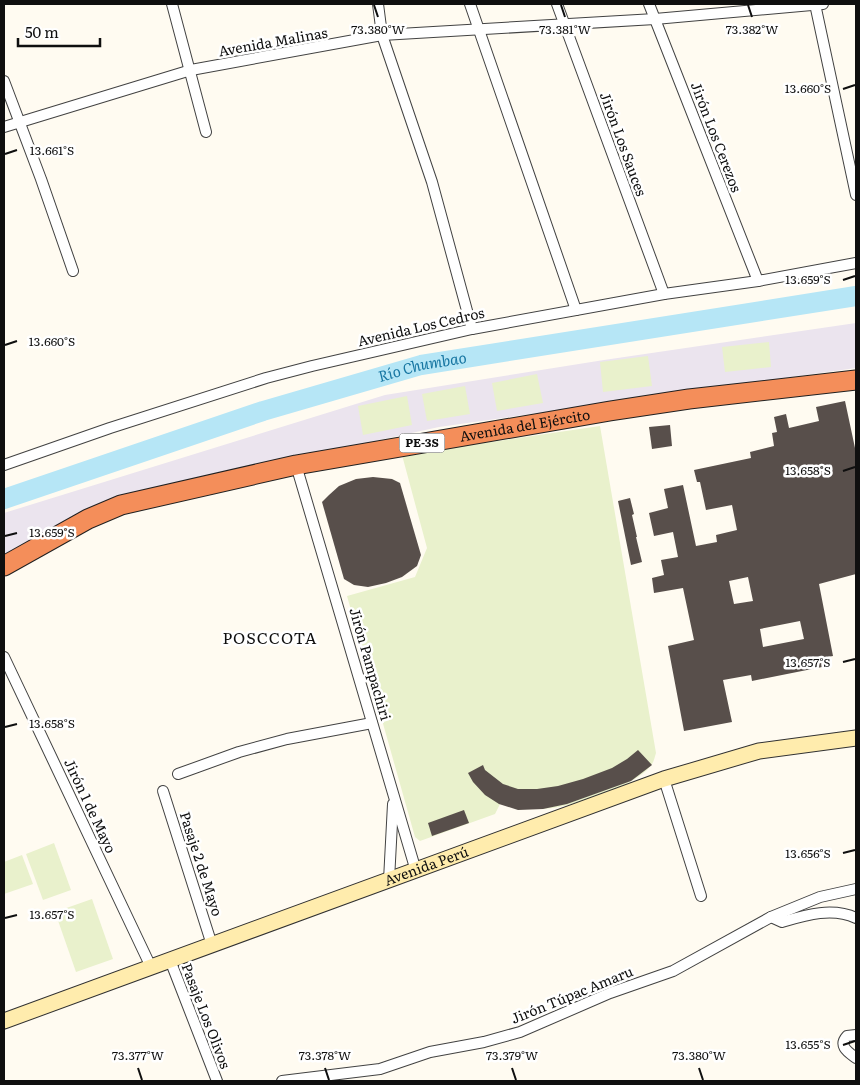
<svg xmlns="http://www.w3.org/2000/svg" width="860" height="1085" font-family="Literata,serif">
	<rect width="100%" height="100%" fill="#fffbf1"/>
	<path fill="#ebe4ee" d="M856,323v45l-417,59 -206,45 -133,32 -96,51v-42l381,-118 219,-35z"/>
	<g fill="#e9f1cc">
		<path d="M769,342l2,25 -46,5 -3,-25z"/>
		<path d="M648,356l4,30 -49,6 -3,-30z"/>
		<path d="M537,374l6,29 -46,8 -5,-28z"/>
		<path d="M465,386l5,28 -43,7 -5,-27z"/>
		<path d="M407,396l5,29 -49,10 -5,-29z"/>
		<path d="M600,426l56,327c-1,3 -2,8 -4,11 -15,23 -83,44 -110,45 -14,0 -29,-3 -42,-5l-5,10 -75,27 -5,-4 -68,-241 68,-19 12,-29 -25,-93z"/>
		<path d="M54,843l17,47 -28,10 -17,-46z"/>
		<path d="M22,855l11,29 -29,10v-32z"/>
		<path d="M92,899l21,60 -37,13 -21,-60z"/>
	</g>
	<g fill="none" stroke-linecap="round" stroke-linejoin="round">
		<path stroke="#b6e6f6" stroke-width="20" id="s1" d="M4,499l259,-88 158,-46 435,-69"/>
	</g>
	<g fill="#584f4b" fill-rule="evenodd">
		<path d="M845,401l10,47h1v126l-37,10 14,72 -12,2 1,9 -70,14 -1,-6 -28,5 9,42 -48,9 -16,-85 26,-6 -11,-52 -29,5 -2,-15 12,-3 -3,-15 17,-3 -5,-25 -19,4 -5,-23 19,-5 -4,-19 19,-4 13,61 21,-4 -1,-7 21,-5 -5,-25 -26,5 -6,-28h-3l-3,-12 57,-12 -1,-6 24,-6 -2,-13 5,-1 -3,-15 12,-3 3,14 30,-7 -3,-14zM748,577l5,24 -19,3 -5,-23zM800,621l4,18 -41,8 -3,-18z"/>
		<path d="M670,425l2,21 -20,3 -3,-22z"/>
		<path d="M373,477l19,2 8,4 21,72 -4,11 -15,11 -16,6 -18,4 -14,-2 -10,-6 -22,-77 7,-7 10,-9 17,-7z"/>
		<path d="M630,498l4,16 -2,1 5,22h-1l6,25 -11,3 -13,-64z"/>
		<path d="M638,750l14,15 -21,16 -64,23 -24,5 -25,1 -19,-6 -14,-9 -12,-13 -5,-9 15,-8 2,5 18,14 15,5h19l21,-3 25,-7 29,-11 15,-9z"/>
		<path d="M464,810l5,13 -37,13 -4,-13z"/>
	</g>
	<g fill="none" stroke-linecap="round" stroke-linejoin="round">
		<g stroke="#424242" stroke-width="12">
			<g id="street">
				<path d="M172,4l34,128"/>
				<path d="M378,4l4,31 50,147 40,147"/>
				<path d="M470,4l106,306"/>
				<path d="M557,4l107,290"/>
				<path d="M649,4l109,277"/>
				<path d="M815,4l41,191"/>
				<path d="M4,81l37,98 32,92"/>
				<path d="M4,127l187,-57 191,-35 273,-16 168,-15"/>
				<path d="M4,465l106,-37 156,-50 46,-12 160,-37 192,-35 94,-13 98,-18"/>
				<path d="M296,465l120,406"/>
				<path d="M4,657l147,310"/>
				<path d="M178,774l61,-22 48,-13 85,-16"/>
				<path d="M664,779l37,117"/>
				<path d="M163,791l49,154"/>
				<path d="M389,880l4,-76"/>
				<path d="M771,917l11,5c24,-7 50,-15 74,-4"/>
				<path d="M170,960l47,121"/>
				<path d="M856,1035l-9,1c-9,10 1,16 9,22"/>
				<path d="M282,1081l98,-12 50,-17 54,-10 36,-10 90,-39 63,-22 98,-54 49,-20 36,-8"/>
			</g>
		</g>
		<g stroke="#313131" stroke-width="17">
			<g id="secondary">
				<path id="s2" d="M4,1021l660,-242 95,-28 97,-13"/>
			</g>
		</g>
		<g stroke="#202020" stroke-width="21">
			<g id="highway">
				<path id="s3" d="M4,566l84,-47 33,-14 175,-40 314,-54 79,-12 167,-19"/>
			</g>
		</g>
		<use href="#street" stroke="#fff" stroke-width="10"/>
		<use href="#secondary" stroke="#ffecad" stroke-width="15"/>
		<use href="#highway" stroke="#f48e5a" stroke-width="19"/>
	</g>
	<path fill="none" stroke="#0f0f0f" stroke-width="2" d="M374,5l4,12M561,5l4,12M748,5l4,12M843,89l12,-4M5,154l12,-4M843,280l12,-4M5,345l12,-4M843,471l12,-4M5,536l12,-3M843,662l12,-3M5,727l12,-3M843,853l12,-3M5,918l12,-3M843,1045l12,-4M138,1068l4,12M325,1068l4,12M512,1068l4,12M699,1068l4,12"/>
	<g text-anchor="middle" stroke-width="5" stroke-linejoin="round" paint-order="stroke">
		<rect fill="#fff" stroke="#575757" stroke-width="1" x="399.5" y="433.5" width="45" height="19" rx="4"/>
		<g font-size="12" font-weight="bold" fill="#0f0f0f">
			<text x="422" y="447">PE-3S</text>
		</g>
		<g font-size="14" fill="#0f0f0f" stroke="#fff">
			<text transform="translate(273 42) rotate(-10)" y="5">Avenida Malinas</text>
			<text transform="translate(716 137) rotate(69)" y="5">Jirón Los Cerezos</text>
			<text transform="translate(623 144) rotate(70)" y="5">Jirón Los Sauces</text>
			<text transform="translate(421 327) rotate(-13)" y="5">Avenida Los Cedros</text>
			<text dy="5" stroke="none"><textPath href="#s3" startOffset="544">Avenida del Ejército</textPath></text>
			<text transform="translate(370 664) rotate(74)" y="5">Jirón Pampachiri</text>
			<text transform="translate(90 806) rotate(65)" y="5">Jirón 1 de Mayo</text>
			<text transform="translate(201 864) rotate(72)" y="5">Pasaje 2 de Mayo</text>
			<text dy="5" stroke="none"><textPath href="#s2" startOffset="450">Avenida Perú</textPath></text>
			<text transform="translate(572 995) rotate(-22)" y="5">Jirón Túpac Amaru</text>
			<text transform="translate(206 1016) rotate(69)" y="5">Pasaje Los Olivos</text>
		</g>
		<g font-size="15" font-style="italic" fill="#1776a2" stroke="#fff">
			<text dy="5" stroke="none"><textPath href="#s1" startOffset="439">Río Chumbao</textPath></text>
		</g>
		<g font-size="16" letter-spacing="1" fill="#0f0f0f" stroke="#fff">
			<text x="270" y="644">POSCCOTA</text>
		</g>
	</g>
	<g font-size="12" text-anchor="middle" fill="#0f0f0f" stroke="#fff" stroke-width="5" stroke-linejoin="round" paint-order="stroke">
		<text x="378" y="34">73.380°W</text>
		<text x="565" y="34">73.381°W</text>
		<text x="752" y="34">73.382°W</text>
		<text x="808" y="93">13.660°S</text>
		<text x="52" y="155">13.661°S</text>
		<text x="808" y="284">13.659°S</text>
		<text x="52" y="346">13.660°S</text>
		<text x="808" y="475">13.658°S</text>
		<text x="52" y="537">13.659°S</text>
		<text x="808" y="667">13.657°S</text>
		<text x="52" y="728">13.658°S</text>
		<text x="808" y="858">13.656°S</text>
		<text x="52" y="919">13.657°S</text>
		<text x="808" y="1049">13.655°S</text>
		<text x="138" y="1060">73.377°W</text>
		<text x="325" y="1060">73.378°W</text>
		<text x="512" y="1060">73.379°W</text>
		<text x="699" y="1060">73.380°W</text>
	</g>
	<rect width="860" height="1085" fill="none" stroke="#0f0f0f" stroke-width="10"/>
	<path d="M18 38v8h82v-8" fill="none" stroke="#0f0f0f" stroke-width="2.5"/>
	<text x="25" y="38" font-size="15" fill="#0f0f0f" stroke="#ffffff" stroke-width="4" paint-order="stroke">50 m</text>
</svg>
